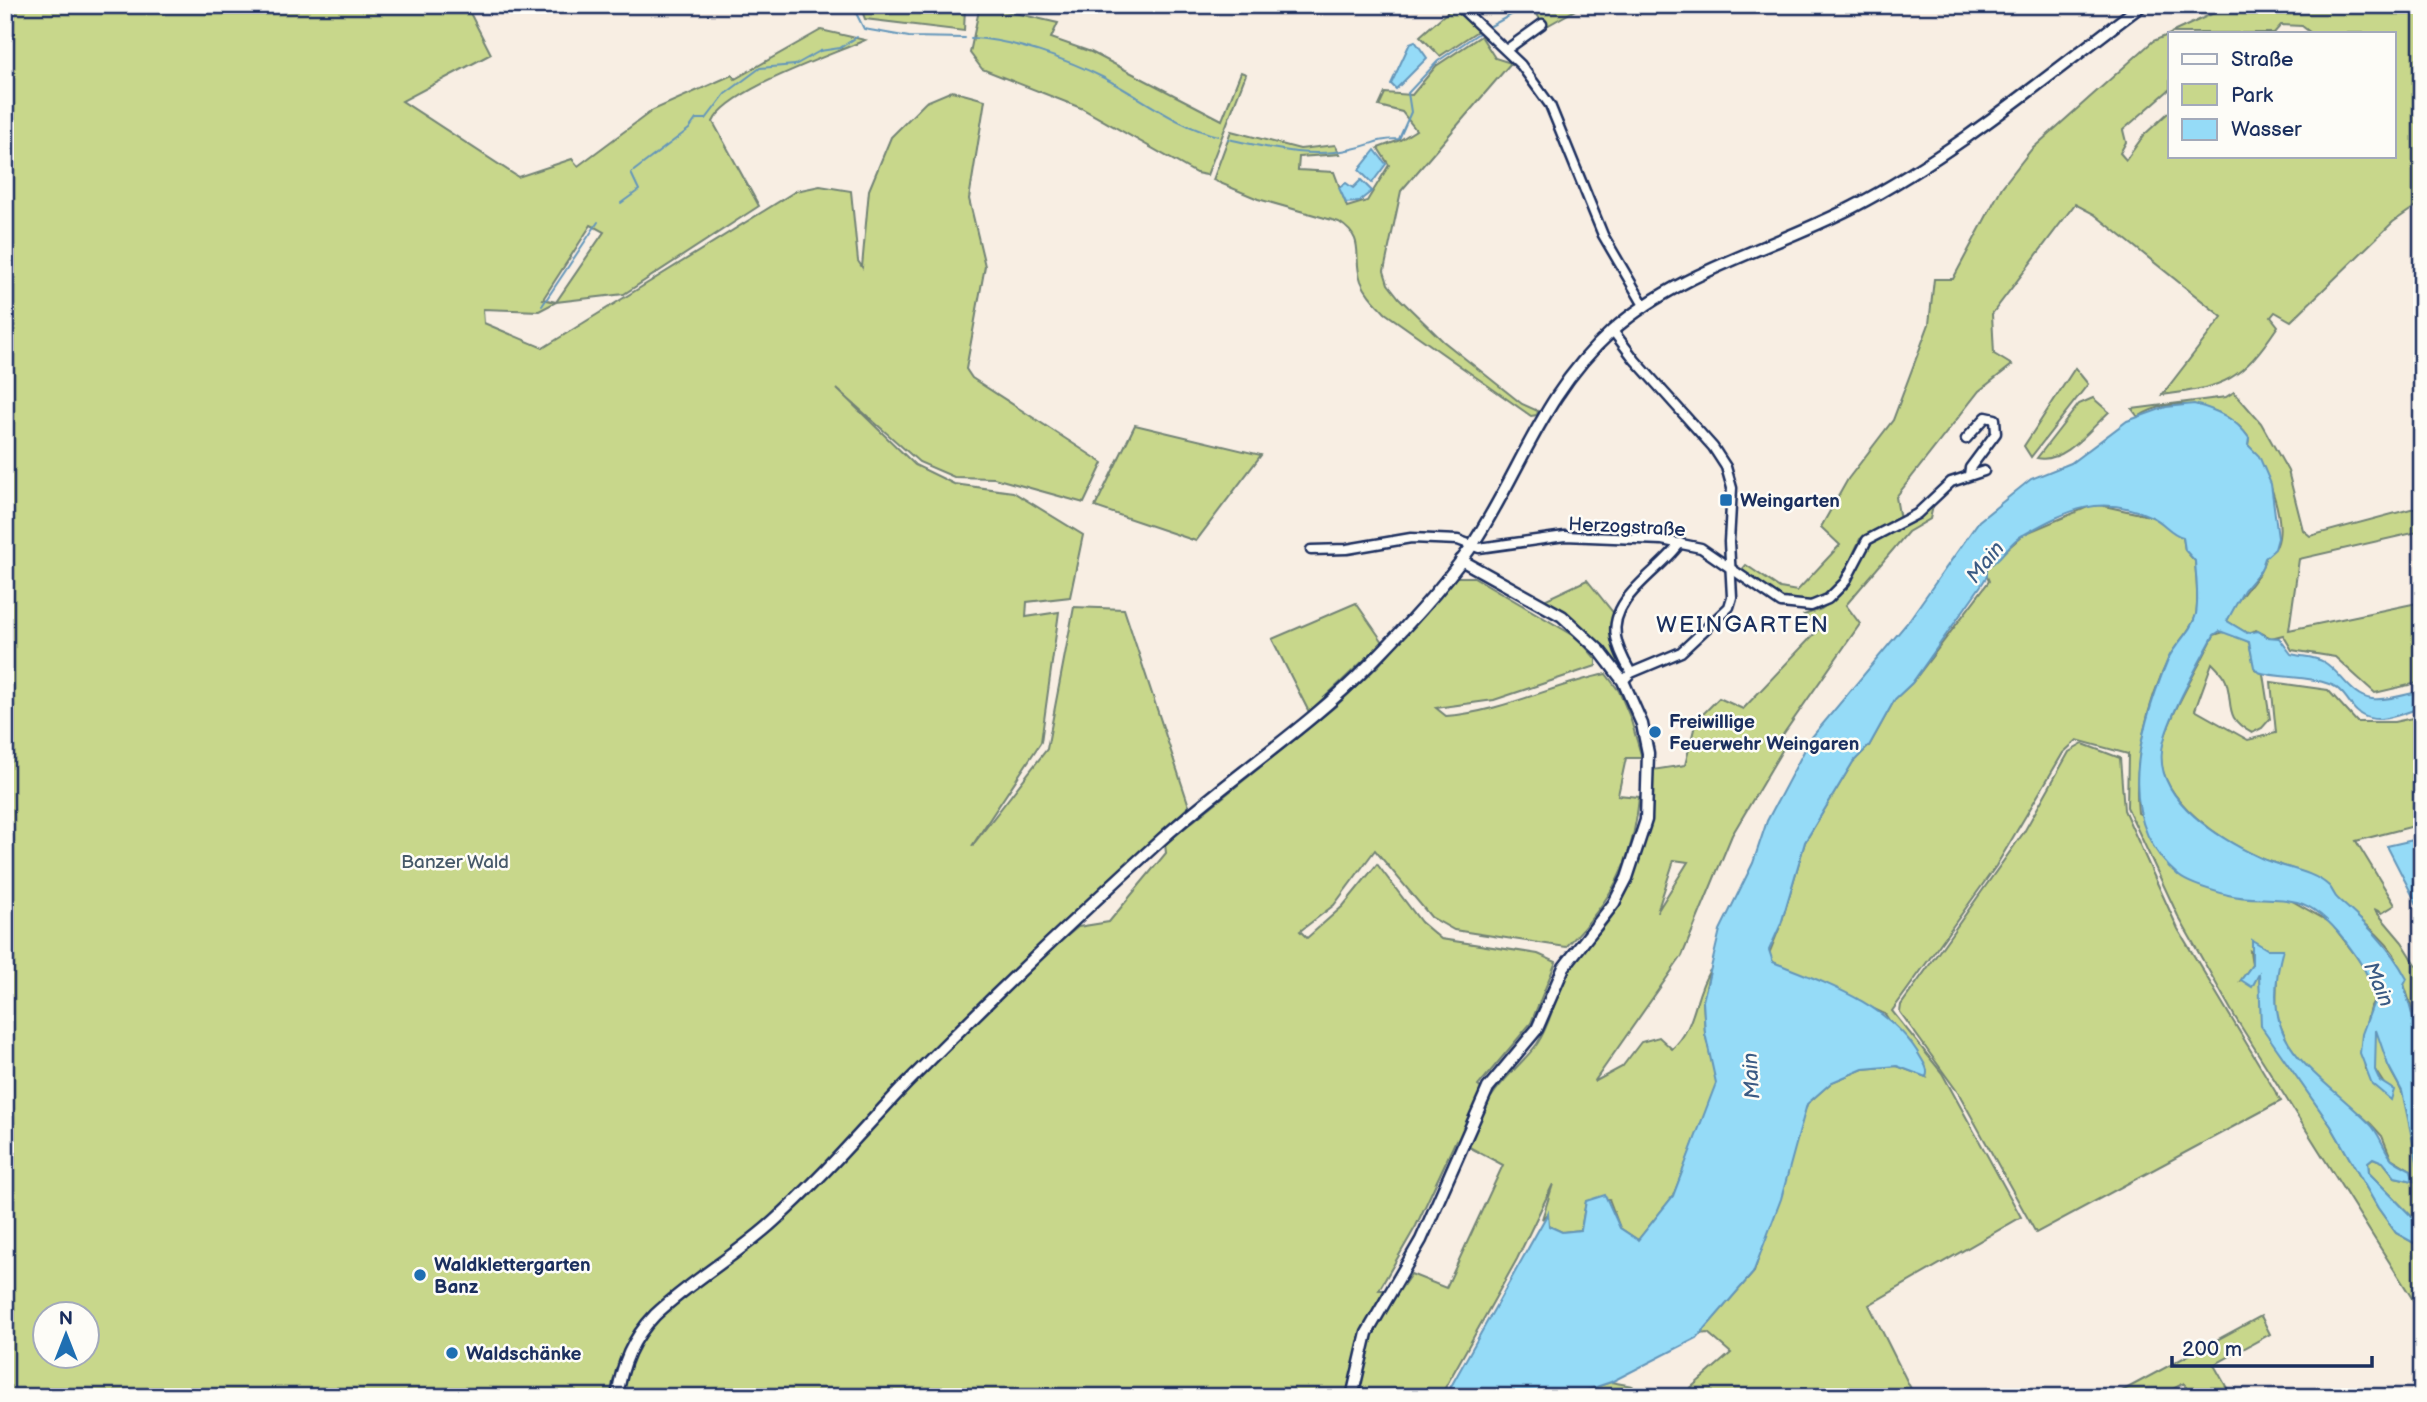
<svg xmlns="http://www.w3.org/2000/svg" width="2427" height="1402" font-family="'Balsamiq Sans',sans-serif">
	<rect width="100%" height="100%" fill="#f8eee3"/>
	<filter id="ink" filterUnits="userSpaceOnUse"><feTurbulence type="fractalNoise" baseFrequency=".0143" numOctaves="2"/><feDisplacementMap in="SourceGraphic" scale="14" xChannelSelector="R" yChannelSelector="G"/><feConvolveMatrix kernelMatrix="1 2 1 2 8 2 1 2 1" color-interpolation-filters="sRGB"/></filter>
	<g filter="url(#ink)">
		<g fill="#c8d78b" stroke="#728374" stroke-width="2" fill-rule="evenodd">
			<path d="M5,5h461l25,49 -89,47 116,76 54,-18 6,7 75,-56 79,-35 3,4 86,-49 44,10c-36,16 -138,50 -152,82l46,84 -135,88 -68,8 -17,9 -56,-2 1,14 59,25 253,-157 24,-5 31,5 7,70 4,6 7,-77 22,-53 35,-35 26,-11 33,9 -16,99 16,67 -19,103 6,9 131,85 -19,40 -90,-25 -40,-1 -35,-15 -82,-73 78,76 39,19 59,8 70,43 -13,62 -43,5 -1,15 33,-5 -18,130 -69,104 75,-97 27,-142 50,2 65,197 -165,159 -263,264 -106,78 -19,23 -15,32 -7,35h-609zM591,225l13,7 -48,70 -13,-3zM46,1314h42v42h-42z"/>
			<path d="M860,5l105,2 -1,24 -99,-12z"/>
			<path d="M980,5l78,18 -7,15 40,14 131,68 19,-48 5,2 -39,101 -11,-2 -115,-65 -99,-39 -12,-16z"/>
			<path d="M1531,5h53l-39,22z"/>
			<path d="M2231,5h191v197l-29,20 -102,99 -16,-9 -4,5 7,9c-37,55 -52,61 -116,69l60,-78 -128,-103 -19,-10 -83,110 2,40 18,11 -33,26 -83,106 4,23 -40,19 -17,38 -12,13 -13,9 -25,5 -53,-32 6,-7 34,23 17,3 43,-46 -19,-18 27,-48 45,-59 36,-96 5,-45h19l49,-92 29,-37 122,-109 17,-7v55l-47,41 3,12 -6,11 6,7 18,-25 26,-24v45h224v-123h-83l-9,-7 -21,-1 -7,8h-103z"/>
			<path d="M1453,7l26,23 -39,26 -20,-20z"/>
			<path d="M1481,36l14,22 16,5 -110,128 -17,80 4,13 11,14 44,43 79,63 16,7 -1,4 -6,1 -146,-103c-9,-10 -19,-19 -24,-32 -9,-26 6,-41 -22,-59l-81,-23 -45,-19 18,-49 69,18 35,-4 5,9 -41,3 -1,13 36,2 13,35 20,-6 22,-36 -11,-17 22,-8 16,-10 -14,-18 -23,-6 6,-13 27,2 24,-29z"/>
			<path d="M2075,368l13,16 -57,73 -7,-11z"/>
			<path d="M2234,392l27,31 27,48 15,59 7,6 112,-30v25l-123,28 -10,71 133,-28v80l-47,11 -40,-36 -43,-7 -9,-15 -12,3 -15,-8 -9,3 -20,-12c7,-19 22,-33 33,-49 3,-5 3,-11 6,-15 3,-5 8,-6 11,-12 10,-26 -12,-82 -29,-100l1,-7c-23,-34 -76,-44 -111,-21l-6,-8 94,-12z"/>
			<path d="M2093,398l16,14c-19,17 -44,52 -72,46l42,-54z"/>
			<path d="M1135,425l126,30 -65,86 -101,-34z"/>
			<path d="M2095,504l59,13 29,20 2,13 10,11c1,17 4,37 1,54 -4,15 -19,27 -26,41 -23,46 -37,106 -32,157l193,110c10,14 47,57 45,73 -1,4 -6,10 -7,15 -5,20 -6,36 -4,58l21,18 -11,-17v-41c9,8 8,24 13,35 3,10 11,19 14,29 14,44 20,89 20,134l-53,-54 -1,-11 5,-4 10,4 12,15 18,4 -2,-11 -20,-12 -9,-22 -11,-12 -66,-57 -17,-24 -12,-27 1,-45 -27,-20 2,14 -11,15 18,-8 3,54 69,100 47,82 18,25 20,11 6,8v62l-187,-297 -57,-101 -51,-109 1,-53 -51,-14 -14,13 -67,113 -104,145 50,62 79,144 -152,88 46,92h-235l51,-44 -23,-20 -8,1 54,-62 53,-168 25,-22 31,-13 34,-3 29,11 -41,-63 -112,-52 -4,-8 12,-30 24,-82 48,-80 16,-16 26,-47 17,-16 77,-102 -4,-9 2,-5 37,-33z"/>
			<path d="M1933,506l-3,13 -22,13 -62,73 14,19 -78,112 5,6 -55,93 -50,121 -88,126 28,-15 19,-25 18,-5 13,12c25,-23 21,-52 38,-79l-7,31 2,32 12,50 -44,113 -35,44 -18,-12 -11,-29 -23,2 -5,29 -19,2 -13,-6 -2,-12 -5,5 11,-35 -36,75 -77,138 -86,-1 18,-65 39,-57 35,14 57,-123 -47,-25 -40,86 -37,64h6l-22,41 -16,66h-727l17,-56 26,-30 182,-156 129,-133 80,-75 24,-20 31,-5 57,-69 -1,-9 172,-139 42,-40 76,-88h19l104,61 18,21v7l-102,34 -58,8 10,8c56,-4 106,-31 160,-42l13,17 11,26 12,41h-16l-8,37 21,2c-6,66 -27,103 -73,150l-112,-17 -23,-13 -56,-67 -41,55 -34,26 7,7 36,-32 34,-42 44,58 20,17 97,15 18,8 -25,61 -53,63 14,10c13,-20 32,-34 45,-52 15,-22 17,-47 29,-69 13,-23 35,-41 49,-63 28,-44 34,-91 37,-142l33,-5 11,-44 23,-23 24,11 76,-80 -15,-14 17,-6 18,-13 13,-15 14,-34zM1674,860l14,2 -31,50z"/>
			<path d="M1587,580l28,35 -4,18 13,35 -6,-1c-21,-25 -44,-51 -74,-67z"/>
			<path d="M1356,603l27,39 -74,70 -37,-73z"/>
			<path d="M2227,631l22,11 6,27 8,5 7,45 -8,9 -10,5c-29,-16 -18,-27 -26,-52 -2,-6 -9,-13 -14,-18l-17,47 53,30 28,-7 -5,-51 57,8 29,32h37l28,-6v108l-66,17 39,64 -13,8 -8,-4 28,33 20,32v77l-4,-24 -24,-73c-16,-23 -39,-37 -58,-56 -3,-4 -4,-10 -9,-13 -19,-13 -43,-18 -64,-26 -38,-16 -106,-59 -102,-107 4,-31 39,-86 53,-117z"/>
			<path d="M2083,744l37,14 4,52 54,119 103,172 -245,132 -77,-139 -59,-82 1,-7 123,-173 45,-80z"/>
			<path d="M2261,1316l9,18 -56,31 18,32h-40l-8,-14 -26,14h-33l-3,-6z"/>
			<path d="M1611,1382l21,4 -11,11h-55z"/>
		</g>
		<g fill="#95dbf7" stroke="#6496ba" stroke-width="2">
			<path d="M1415,41l12,17 -31,31 -5,-5 19,-41z"/>
			<path d="M1375,150l11,14 -14,19 -13,-13z"/>
			<path d="M1361,180l11,11 -14,11 -12,1 -7,-15 7,-5 7,5z"/>
			<path d="M2194,404c23,6 41,14 55,34l-1,7 11,11 12,28 7,54 -3,11 -10,9 -4,12 -17,20 -17,31 20,12 11,-2 9,6 12,1 12,16c11,3 23,2 33,8 17,10 26,34 48,37 16,2 34,-5 50,-8v16c-23,8 -53,23 -70,-1 -6,-9 -13,-19 -23,-22 -23,-9 -48,-5 -71,-12l-4,-5 -5,-25 -29,-11 -6,4c-15,29 -49,86 -52,116 -6,50 60,89 99,107 21,10 51,12 68,28 4,4 5,10 9,13 29,26 51,46 69,80l-3,6 18,66v134l-20,-94 -14,-26 -12,-35 -1,40 5,11 14,9 -3,10 -19,-16 -12,-31 2,-19 14,-38c-10,-31 -46,-85 -79,-94 -22,-6 -47,-1 -69,-7 -14,-4 -38,-10 -49,-19 -68,-56 -39,-149 -11,-217 7,-15 24,-28 28,-45 3,-17 0,-36 -1,-53l-10,-11 -2,-13c-13,-3 -19,-15 -31,-20 -51,-24 -84,-7 -129,18 -14,7 -23,27 -36,32v9l-5,8 -70,99 -17,16 -26,47 -16,16 -48,80 -24,82 -12,26 4,12c53,21 119,43 148,96 4,7 8,12 5,19l-29,-11 -34,3 -31,13 -25,22 -26,95 -28,74 -56,65 -86,44 -45,15h-121l103,-184 1,13 13,6 19,-2 5,-29 19,-6 15,33 18,12 35,-44 43,-113 -11,-50 -2,-32 17,-71 33,-67 14,-42 44,-83 96,-115 72,-102 52,-42 40,-16 56,-42 39,-14z"/>
			<path d="M2422,838v76l-35,-68z"/>
			<path d="M2252,940l15,9h16c-27,97 26,115 86,174 11,10 14,26 23,36 5,4 13,8 19,11l2,11 -18,-4 -12,-15 -10,-4 -5,4 1,11 53,54v25l-6,-8 -20,-11 -18,-25 -47,-82 -70,-100 -2,-52 -7,13 -11,-7 11,-15z"/>
		</g>
		<g fill="none" stroke-linecap="round" stroke-linejoin="round">
			<g stroke="#6496ba" stroke-width="2">
				<path d="M852,5l12,24 45,8 56,1"/>
				<path d="M1487,28l42,-23"/>
				<path d="M971,38c39,1 98,22 133,40 37,19 73,49 114,58"/>
				<path d="M1228,139c42,9 81,20 124,10 20,-4 24,-10 47,-10l12,-27 -3,-19 30,-32 44,-30"/>
				<path d="M621,203l18,-13 -8,-17 58,-44 7,-10h10l19,-25 35,-26 35,-3 25,-14 20,-3 17,-11"/>
				<path d="M542,306l56,-84"/>
			</g>
			<g stroke="#1b2f5e" stroke-width="13">
				<g id="minor">
					<path d="M1458,5l63,60 29,40 53,130 42,72"/>
					<path d="M1274,7v-2"/>
					<path d="M1506,50l36,-26"/>
					<path d="M1613,331l22,29 78,87 13,20 6,21 -3,54 3,55 -3,10 -48,45 -50,21 -8,8"/>
					<path d="M1966,439l20,-22 9,2 1,14 -26,35 -1,7"/>
					<path d="M1311,550l36,-1 64,-11 47,2 21,8 86,-12 97,4 39,8 80,55 30,3 17,-7 17,-17 22,-42 50,-26 34,-32 33,-11"/>
					<path d="M1631,673c-6,-11 -13,-23 -15,-36 -7,-40 45,-66 64,-94"/>
				</g>
			</g>
			<g stroke="#1b2f5e" stroke-width="15">
				<g id="tertiary">
					<path d="M617,1397c5,-33 15,-58 38,-82 37,-35 82,-60 119,-94 48,-43 89,-92 133,-138 83,-84 168,-165 255,-244 67,-61 145,-110 208,-175 35,-36 70,-73 99,-114 51,-75 71,-154 143,-219 67,-60 162,-83 241,-124 104,-54 195,-132 289,-202"/>
					<path d="M1352,1397l15,-64 54,-93 67,-152 49,-59 27,-62 50,-64 13,-25 19,-58 2,-67 -6,-29 -19,-43 -23,-30 -38,-35 -101,-56"/>
				</g>
			</g>
			<use href="#minor" stroke="#fdfcf7" stroke-width="8"/>
			<use href="#tertiary" stroke="#fdfcf7" stroke-width="10"/>
		</g>
	</g>
	<g fill="#1f6fb2" stroke="#fdfcf7" stroke-width="2.5">
		<rect x="1719" y="493" width="14" height="14" rx="3.5"/>
		<circle cx="1655" cy="732" r="7"/>
		<circle cx="420" cy="1275" r="7"/>
		<circle cx="452" cy="1353" r="7"/>
	</g>
	<g text-anchor="middle" stroke-width="5" stroke-linejoin="round" paint-order="stroke">
		<g font-size="19" font-weight="bold" fill="#1b2f5e" stroke="#fdfcf7" text-anchor="start">
			<text x="1740" y="507">Weingarten</text>
			<text x="1669" y="728">Freiwillige<tspan x="1669" dy="22">Feuerwehr Weingaren</tspan></text>
			<text x="434" y="1271">Waldklettergarten<tspan x="434" dy="22">Banz</tspan></text>
			<text x="466" y="1360">Waldschänke</text>
		</g>
		<g font-size="19" fill="#1b2f5e" stroke="#fdfcf7">
			<text transform="translate(1627 526) rotate(3)" y="7">Herzogstraße</text>
		</g>
		<g font-size="19" fill="#465969" stroke="#fdfcf7">
			<text x="455" y="868">Banzer Wald</text>
		</g>
		<g font-size="21" font-style="italic" fill="#3a5a84" stroke="#fdfcf7">
			<text transform="translate(1985 562) rotate(-51)" y="7">Main</text>
			<text transform="translate(2379 984) rotate(67)" y="7">Main</text>
			<text transform="translate(1751 1076) rotate(-94)" y="7">Main</text>
		</g>
		<g font-size="23" letter-spacing="2" fill="#1b2f5e" stroke="#fdfcf7">
			<text x="1743" y="632">WEINGARTEN</text>
		</g>
	</g>
	<rect width="2427" height="1402" fill="none" stroke="#fdfcf7" stroke-width="28"/>
	<rect x="14" y="14" width="2399" height="1374" fill="none" stroke="#1b2f5e" stroke-width="2.5" filter="url(#ink)"/>
	<rect x="2168" y="32" width="228" height="126" fill="#fdfcf7" stroke="#a3aaba" stroke-width="2"/>
	<rect x="2182" y="54" width="35" height="10" fill="#fdfcf7" stroke="#a3aaba" stroke-width="2"/>
	<text x="2231" y="66" font-size="21" fill="#1b2f5e">Straße</text>
	<rect x="2182" y="84" width="35" height="21" fill="#c8d78b" stroke="#a3aaba" stroke-width="2"/>
	<text x="2231" y="102" font-size="21" fill="#1b2f5e">Park</text>
	<rect x="2182" y="119" width="35" height="21" fill="#95dbf7" stroke="#a3aaba" stroke-width="2"/>
	<text x="2231" y="136" font-size="21" fill="#1b2f5e">Wasser</text>
	<g transform="translate(66 1335)"><circle r="33" fill="#fdfcf7" stroke="#a3aaba" stroke-width="2"/>
	<path d="M0-5L12 26L0 18L-12 26Z" fill="#1f6fb2"/>
	<text y="-10" font-size="19" font-weight="bold" text-anchor="middle" fill="#1b2f5e">N</text>
	</g>
	<path d="M2172 1356v10h200v-10" fill="none" stroke="#1b2f5e" stroke-width="3.5"/>
	<text x="2182" y="1356" font-size="21" fill="#1b2f5e" stroke="#fdfcf7" stroke-width="5" paint-order="stroke">200 m</text>
</svg>
